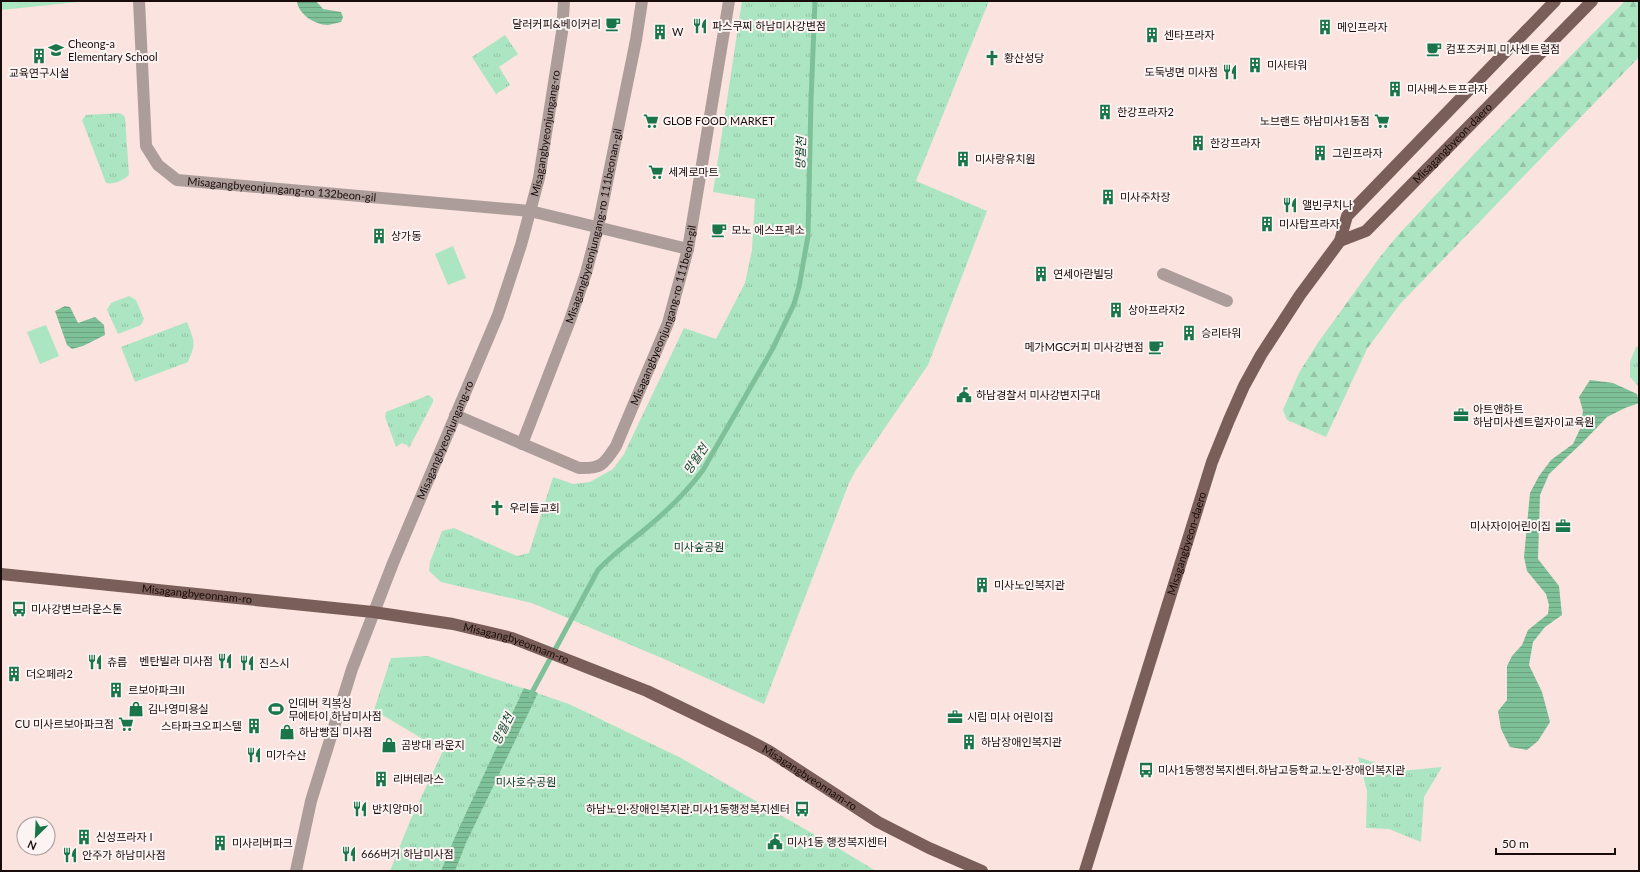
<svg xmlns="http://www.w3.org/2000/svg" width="1640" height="872" font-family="Lato,'Noto Sans KR',sans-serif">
	<defs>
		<pattern id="grass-tufts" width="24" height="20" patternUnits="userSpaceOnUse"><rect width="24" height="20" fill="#ace5c1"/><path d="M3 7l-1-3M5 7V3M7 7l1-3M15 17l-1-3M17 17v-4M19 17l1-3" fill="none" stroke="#93c3a4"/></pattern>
		<pattern id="forest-firs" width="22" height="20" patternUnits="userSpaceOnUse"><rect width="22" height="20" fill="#ace5c1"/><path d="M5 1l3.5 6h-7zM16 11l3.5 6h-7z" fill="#93c3a4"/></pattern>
		<pattern id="water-rules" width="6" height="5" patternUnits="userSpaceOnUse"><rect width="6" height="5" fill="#7ec199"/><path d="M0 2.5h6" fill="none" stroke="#6ca482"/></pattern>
	</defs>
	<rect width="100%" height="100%" fill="#fbe3df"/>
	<g fill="url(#grass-tufts)">
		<path d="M742,1h247l-73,180 71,30 -59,154 -72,105 -7,13 -85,221 -100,-45 -132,-56 -91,-21 -12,-11 1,-9 12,-31 12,-3 63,28 12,-3 24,-76 20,7 17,-2 23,-13 11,-15 60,-126 32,11 29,-56 7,-33 3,-51 -42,-7z"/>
		<path d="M505,35l13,19 -19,13 11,18 -14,9 -24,-37z"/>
		<path d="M120,113l5,4 4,58c-5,5 -16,10 -23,8l-24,-63 4,-5z"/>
		<path d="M129,296l7,4 8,19 -3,6 -23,9 -11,-24 4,-7z"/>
		<path d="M187,322c7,19 10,20 1,40l-53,20 -14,-35z"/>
		<path d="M1639,346v41l-9,-10v-15l6,-15z"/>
		<path d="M429,395l4,4v3l-24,46 -2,-3 -5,-2 -6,4 -11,-30 1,-5z"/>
		<path d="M428,656l141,48 112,54 162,93 33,20h-486l20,-50 33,-70 -69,-41 17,-52z"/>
		<path d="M1358,757l42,14 42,-4 -18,30 -3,45 -32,-13 -23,-1 1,-37z"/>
	</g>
	<path fill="url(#forest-firs)" d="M1625,1h14v56l-239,247 -33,45 -41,88 -39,-17 -4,-10 16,-37 18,-29 63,-87 18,-22 77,-82z"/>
	<g fill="#ace5c1">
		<path d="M1,1h86l-86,9z"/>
		<path d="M453,246l13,32 -18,7 -13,-31z"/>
		<path d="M46,325l13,31 -19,8 -13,-32z"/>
	</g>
	<g fill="url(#water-rules)">
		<path d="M297,1h19l7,8 18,3 2,5 -2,5c-4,1 -9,2 -13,3 -13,0 -30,-11 -31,-24z"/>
		<path d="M65,306l5,1 8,16 17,-6 9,8 1,10 -22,11 -11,3 -5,-4 -12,-34z"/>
		<path d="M1590,380l23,3 24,11 2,9 -14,5 -18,9 -24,25 -34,32 -9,21 -2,64 21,27 3,29 -17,12 -12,15 -4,23 13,27 8,30 -12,19 -11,9 -17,-3 -9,-18 -3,-18 9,-11v-34l5,-10 10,-11 6,-15 20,-16 1,-9 -3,-11 -19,-23 -3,-14 6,-64 9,-17 12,-16 22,-16 7,-15 3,-18 -4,-14z"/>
		<path d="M524,688l14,5 -72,150 -11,28h-14l14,-34z"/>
	</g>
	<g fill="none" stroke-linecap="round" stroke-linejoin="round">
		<path stroke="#7ec199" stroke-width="5" d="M530,696l68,-126c14,-15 29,-26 45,-39 22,-18 43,-38 60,-61l70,-122 21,-44 5,-17 9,-51 3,-136 4,-99"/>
		<g stroke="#ad9d9a" stroke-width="12">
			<path id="s1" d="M139,1l7,145 12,19 19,15 353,31 158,38"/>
			<path d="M1163,274l64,27"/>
			<path id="s2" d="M455,415l124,53c23,1 25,-4 37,-22l52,-123 20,-74 41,-248"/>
			<path id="s3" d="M522,444l48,-124 16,-47 12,-46 38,-187 6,-39"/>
			<path id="s4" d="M296,871l15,-70 41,-132 41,-106 105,-248 23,-70 18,-67 23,-146 2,-31"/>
		</g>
		<g stroke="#7a5e59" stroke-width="12">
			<path id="s5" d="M1340,241l26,-10 226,-230"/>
			<path id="s6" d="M1,574l372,38 80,12 59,14 135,53 101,49 21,11 109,71 51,26 53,23"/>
			<path id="s7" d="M1085,871l127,-409 17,-42 15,-34 17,-31 39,-60 40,-54 7,-25 208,-215"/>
		</g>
	</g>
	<defs>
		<g id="cafe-bare" transform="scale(1.2)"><path d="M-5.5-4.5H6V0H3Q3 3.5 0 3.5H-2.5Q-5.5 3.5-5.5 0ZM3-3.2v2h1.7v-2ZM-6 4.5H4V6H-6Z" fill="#1a754a" stroke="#fcf4f3" stroke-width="2.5" paint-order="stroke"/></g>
		<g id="restaurant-bare" transform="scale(1.2)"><path d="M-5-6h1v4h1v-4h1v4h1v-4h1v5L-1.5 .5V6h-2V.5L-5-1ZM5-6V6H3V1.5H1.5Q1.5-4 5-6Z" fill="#1a754a" stroke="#fcf4f3" stroke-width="2.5" paint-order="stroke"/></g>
		<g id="building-bare" transform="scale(1.2)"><path d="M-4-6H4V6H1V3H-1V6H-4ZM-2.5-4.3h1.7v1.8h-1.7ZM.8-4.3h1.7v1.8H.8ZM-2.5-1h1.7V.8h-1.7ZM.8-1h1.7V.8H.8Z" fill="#1a754a" stroke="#fcf4f3" stroke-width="2.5" paint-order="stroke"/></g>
		<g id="school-bare" transform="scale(1.2)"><path d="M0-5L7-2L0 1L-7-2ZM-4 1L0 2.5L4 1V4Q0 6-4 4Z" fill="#1a754a" stroke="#fcf4f3" stroke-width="2.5" paint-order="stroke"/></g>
		<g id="church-bare" transform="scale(1.2)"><path d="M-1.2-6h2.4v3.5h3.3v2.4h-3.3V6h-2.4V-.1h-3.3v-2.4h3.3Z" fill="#1a754a" stroke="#fcf4f3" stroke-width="2.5" paint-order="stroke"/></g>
		<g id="supermarket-bare" transform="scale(1.2)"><path d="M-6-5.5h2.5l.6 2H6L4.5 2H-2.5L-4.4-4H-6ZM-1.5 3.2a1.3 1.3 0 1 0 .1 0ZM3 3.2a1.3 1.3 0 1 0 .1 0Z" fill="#1a754a" stroke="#fcf4f3" stroke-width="2.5" paint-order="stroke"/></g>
		<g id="civic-bare" transform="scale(1.2)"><path d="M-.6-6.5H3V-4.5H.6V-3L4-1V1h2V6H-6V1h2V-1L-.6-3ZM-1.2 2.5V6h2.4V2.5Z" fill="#1a754a" stroke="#fcf4f3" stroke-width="2.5" paint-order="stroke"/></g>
		<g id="office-bare" transform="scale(1.2)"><path d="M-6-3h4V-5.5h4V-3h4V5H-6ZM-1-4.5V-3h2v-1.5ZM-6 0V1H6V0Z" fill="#1a754a" stroke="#fcf4f3" stroke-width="2.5" paint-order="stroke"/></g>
		<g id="bus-bare" transform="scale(1.2)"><path d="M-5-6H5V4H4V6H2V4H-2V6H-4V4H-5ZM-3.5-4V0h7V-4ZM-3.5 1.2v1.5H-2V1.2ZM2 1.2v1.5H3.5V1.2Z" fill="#1a754a" stroke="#fcf4f3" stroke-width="2.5" paint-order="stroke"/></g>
		<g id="shop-bare" transform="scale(1.2)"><path d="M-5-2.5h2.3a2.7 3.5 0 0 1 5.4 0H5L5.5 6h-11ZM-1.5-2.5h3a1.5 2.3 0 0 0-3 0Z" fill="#1a754a" stroke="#fcf4f3" stroke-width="2.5" paint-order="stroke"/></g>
		<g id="stadium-bare" transform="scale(1.2)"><path d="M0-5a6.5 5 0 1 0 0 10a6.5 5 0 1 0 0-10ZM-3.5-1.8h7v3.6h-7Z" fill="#1a754a" stroke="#fcf4f3" stroke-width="2.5" paint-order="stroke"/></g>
	</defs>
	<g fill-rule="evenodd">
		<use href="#cafe-bare" x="613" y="24"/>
		<use href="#restaurant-bare" x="700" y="26"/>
		<use href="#building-bare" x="1325" y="27"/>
		<use href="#building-bare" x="660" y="32"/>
		<use href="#building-bare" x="1152" y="35"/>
		<use href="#cafe-bare" x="1434" y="49"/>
		<use href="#school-bare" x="56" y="50"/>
		<use href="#building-bare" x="39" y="56"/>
		<use href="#church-bare" x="992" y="58"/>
		<use href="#building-bare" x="1255" y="65"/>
		<use href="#restaurant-bare" x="1230" y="72"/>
		<use href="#building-bare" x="1395" y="89"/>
		<use href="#building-bare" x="1105" y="112"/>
		<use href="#supermarket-bare" x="651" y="121"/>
		<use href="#supermarket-bare" x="1382" y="121"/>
		<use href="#building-bare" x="1198" y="143"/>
		<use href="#building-bare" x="1320" y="153"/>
		<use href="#building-bare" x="963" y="159"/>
		<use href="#supermarket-bare" x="656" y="172"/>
		<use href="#building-bare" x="1108" y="197"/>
		<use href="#restaurant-bare" x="1290" y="205"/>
		<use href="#building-bare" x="1267" y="224"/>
		<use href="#cafe-bare" x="719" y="230"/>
		<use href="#building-bare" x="379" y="236"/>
		<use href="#building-bare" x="1041" y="274"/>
		<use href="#building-bare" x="1116" y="310"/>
		<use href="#building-bare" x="1189" y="333"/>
		<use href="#cafe-bare" x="1156" y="347"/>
		<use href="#civic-bare" x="964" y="395"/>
		<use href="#office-bare" x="1461" y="415"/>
		<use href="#church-bare" x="497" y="508"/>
		<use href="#office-bare" x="1563" y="526"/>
		<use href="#building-bare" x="982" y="585"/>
		<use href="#bus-bare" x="19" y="609"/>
		<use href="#restaurant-bare" x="225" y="661"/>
		<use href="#restaurant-bare" x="95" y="662"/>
		<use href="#restaurant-bare" x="247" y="663"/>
		<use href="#building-bare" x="14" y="674"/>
		<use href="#building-bare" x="116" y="690"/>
		<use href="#shop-bare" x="136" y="709"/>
		<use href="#stadium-bare" x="276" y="709"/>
		<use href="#office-bare" x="955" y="717"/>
		<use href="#supermarket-bare" x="126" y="724"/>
		<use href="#building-bare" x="254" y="726"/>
		<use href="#shop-bare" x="287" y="732"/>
		<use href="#building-bare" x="969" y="742"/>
		<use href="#shop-bare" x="389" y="745"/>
		<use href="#restaurant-bare" x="254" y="755"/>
		<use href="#bus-bare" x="1146" y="770"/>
		<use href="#building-bare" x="381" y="779"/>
		<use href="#restaurant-bare" x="360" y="809"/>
		<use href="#bus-bare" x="802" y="809"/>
		<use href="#building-bare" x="84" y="837"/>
		<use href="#civic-bare" x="775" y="842"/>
		<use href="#building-bare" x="220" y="843"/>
		<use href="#restaurant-bare" x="349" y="854"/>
		<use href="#restaurant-bare" x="70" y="855"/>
	</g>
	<g text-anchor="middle" stroke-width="4" stroke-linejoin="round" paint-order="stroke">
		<g font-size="11" fill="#180b0a" stroke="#fcf4f3" text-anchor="start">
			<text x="601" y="28" text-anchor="end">달러커피&amp;베이커리</text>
			<text x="712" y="30">파스쿠찌 하남미사강변점</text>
			<text x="1337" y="31">메인프라자</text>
			<text x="672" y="36">W</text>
			<text x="1164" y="39">센타프라자</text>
			<text x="68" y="48">Cheong-a<tspan x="68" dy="13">Elementary School</tspan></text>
			<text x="1446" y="53">컴포즈커피 미사센트럴점</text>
			<text x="1004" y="62">황산성당</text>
			<text x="1267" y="69">미사타워</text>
			<text x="1218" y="76" text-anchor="end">도둑냉면 미사점</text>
			<text x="39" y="77" text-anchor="middle">교육연구시설</text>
			<text x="1407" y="93">미사베스트프라자</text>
			<text x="1117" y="116">한강프라자2</text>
			<text x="663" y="125">GLOB FOOD MARKET</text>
			<text x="1370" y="125" text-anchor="end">노브랜드 하남미사1동점</text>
			<text x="1210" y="147">한강프라자</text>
			<text x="1332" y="157">그린프라자</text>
			<text x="975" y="163">미사랑유치원</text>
			<text x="668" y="176">세계로마트</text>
			<text x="1120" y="201">미사주차장</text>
			<text x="1302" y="209">앨빈쿠치나</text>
			<text x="1279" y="228">미사탑프라자</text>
			<text x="731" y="234">모노 에스프레소</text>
			<text x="391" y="240">상가동</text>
			<text x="1053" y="278">연세아란빌딩</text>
			<text x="1128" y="314">상아프라자2</text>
			<text x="1201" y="337">승리타워</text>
			<text x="1144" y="351" text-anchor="end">메가MGC커피 미사강변점</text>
			<text x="976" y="399">하남경찰서 미사강변지구대</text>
			<text x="1473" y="413">아트앤하트<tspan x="1473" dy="13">하남미사센트럴자이교육원</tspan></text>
			<text x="509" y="512">우리들교회</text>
			<text x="1551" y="530" text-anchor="end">미사자이어린이집</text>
			<text x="994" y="589">미사노인복지관</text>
			<text x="31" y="613">미사강변브라운스톤</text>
			<text x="213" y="665" text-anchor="end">벤탄빌라 미사점</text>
			<text x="107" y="666">츄릅</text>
			<text x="259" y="667">진스시</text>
			<text x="26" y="678">더오페라2</text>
			<text x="128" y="694">르보아파크II</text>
			<text x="288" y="707">인데버 킥복싱<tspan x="288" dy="13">무에타이 하남미사점</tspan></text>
			<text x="148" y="713">김나영미용실</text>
			<text x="967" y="721">시립 미사 어린이집</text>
			<text x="114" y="728" text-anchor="end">CU 미사르보아파크점</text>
			<text x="242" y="730" text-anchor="end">스타파크오피스텔</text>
			<text x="299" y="736">하남빵집 미사점</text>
			<text x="981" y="746">하남장애인복지관</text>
			<text x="401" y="749">곰방대 라운지</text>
			<text x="266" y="759">미가수산</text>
			<text x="1158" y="774">미사1동행정복지센터.하남고등학교.노인·장애인복지관</text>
			<text x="393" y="783">리버테라스</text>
			<text x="372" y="813">반치앙마이</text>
			<text x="790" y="813" text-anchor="end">하남노인·장애인복지관.미사1동행정복지센터</text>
			<text x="96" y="841">신성프라자 I</text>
			<text x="787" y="846">미사1동 행정복지센터</text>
			<text x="232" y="847">미사리버파크</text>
			<text x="361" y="858">666버거 하남미사점</text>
			<text x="82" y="859">안주가 하남미사점</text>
		</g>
		<g font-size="11" fill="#180b0a" stroke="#fcf4f3">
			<text dy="4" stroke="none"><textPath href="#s4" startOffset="781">Misagangbyeonjungang-ro</textPath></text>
			<text dy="4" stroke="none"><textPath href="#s5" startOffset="151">Misagangbyeon-daero</textPath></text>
			<text dy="4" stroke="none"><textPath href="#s1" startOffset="297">Misagangbyeonjungang-ro 132beon-gil</textPath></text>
			<text dy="4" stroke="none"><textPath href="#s3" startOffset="230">Misagangbyeonjungang-ro 111beonan-gil</textPath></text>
			<text dy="4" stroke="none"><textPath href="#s2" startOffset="321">Misagangbyeonjungang-ro 111beon-gil</textPath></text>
			<text dy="4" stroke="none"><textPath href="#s4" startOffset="457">Misagangbyeonjungang-ro</textPath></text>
			<text dy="4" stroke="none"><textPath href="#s7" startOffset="343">Misagangbyeon-daero</textPath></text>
			<text dy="4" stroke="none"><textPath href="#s6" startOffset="197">Misagangbyeonnam-ro</textPath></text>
			<text dy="4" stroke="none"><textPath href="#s6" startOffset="521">Misagangbyeonnam-ro</textPath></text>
			<text dy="4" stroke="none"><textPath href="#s6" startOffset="845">Misagangbyeonnam-ro</textPath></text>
		</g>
		<g font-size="11" fill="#003920" stroke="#fcf4f3">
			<text x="699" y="551">미사숲공원</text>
			<text x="526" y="786">미사호수공원</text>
		</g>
		<g font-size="12" font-style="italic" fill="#053d24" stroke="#fcf4f3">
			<text transform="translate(801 153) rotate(-88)" y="4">망월천</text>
			<text transform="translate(696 459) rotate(-56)" y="4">망월천</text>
			<text transform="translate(503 729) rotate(-64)" y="4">망월천</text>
		</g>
	</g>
	<rect width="1640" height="872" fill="none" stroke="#180b0a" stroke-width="4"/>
	<g transform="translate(36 836) rotate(204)"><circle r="19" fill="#fcf4f3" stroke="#a19796"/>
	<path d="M0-3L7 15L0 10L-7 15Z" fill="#1a754a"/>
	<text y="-6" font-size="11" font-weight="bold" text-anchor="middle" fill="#180b0a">N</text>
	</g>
	<path d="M1496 848v6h119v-6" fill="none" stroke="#180b0a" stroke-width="2"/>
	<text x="1502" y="848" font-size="12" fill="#180b0a" stroke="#fcf4f3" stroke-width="3" paint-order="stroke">50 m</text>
</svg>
